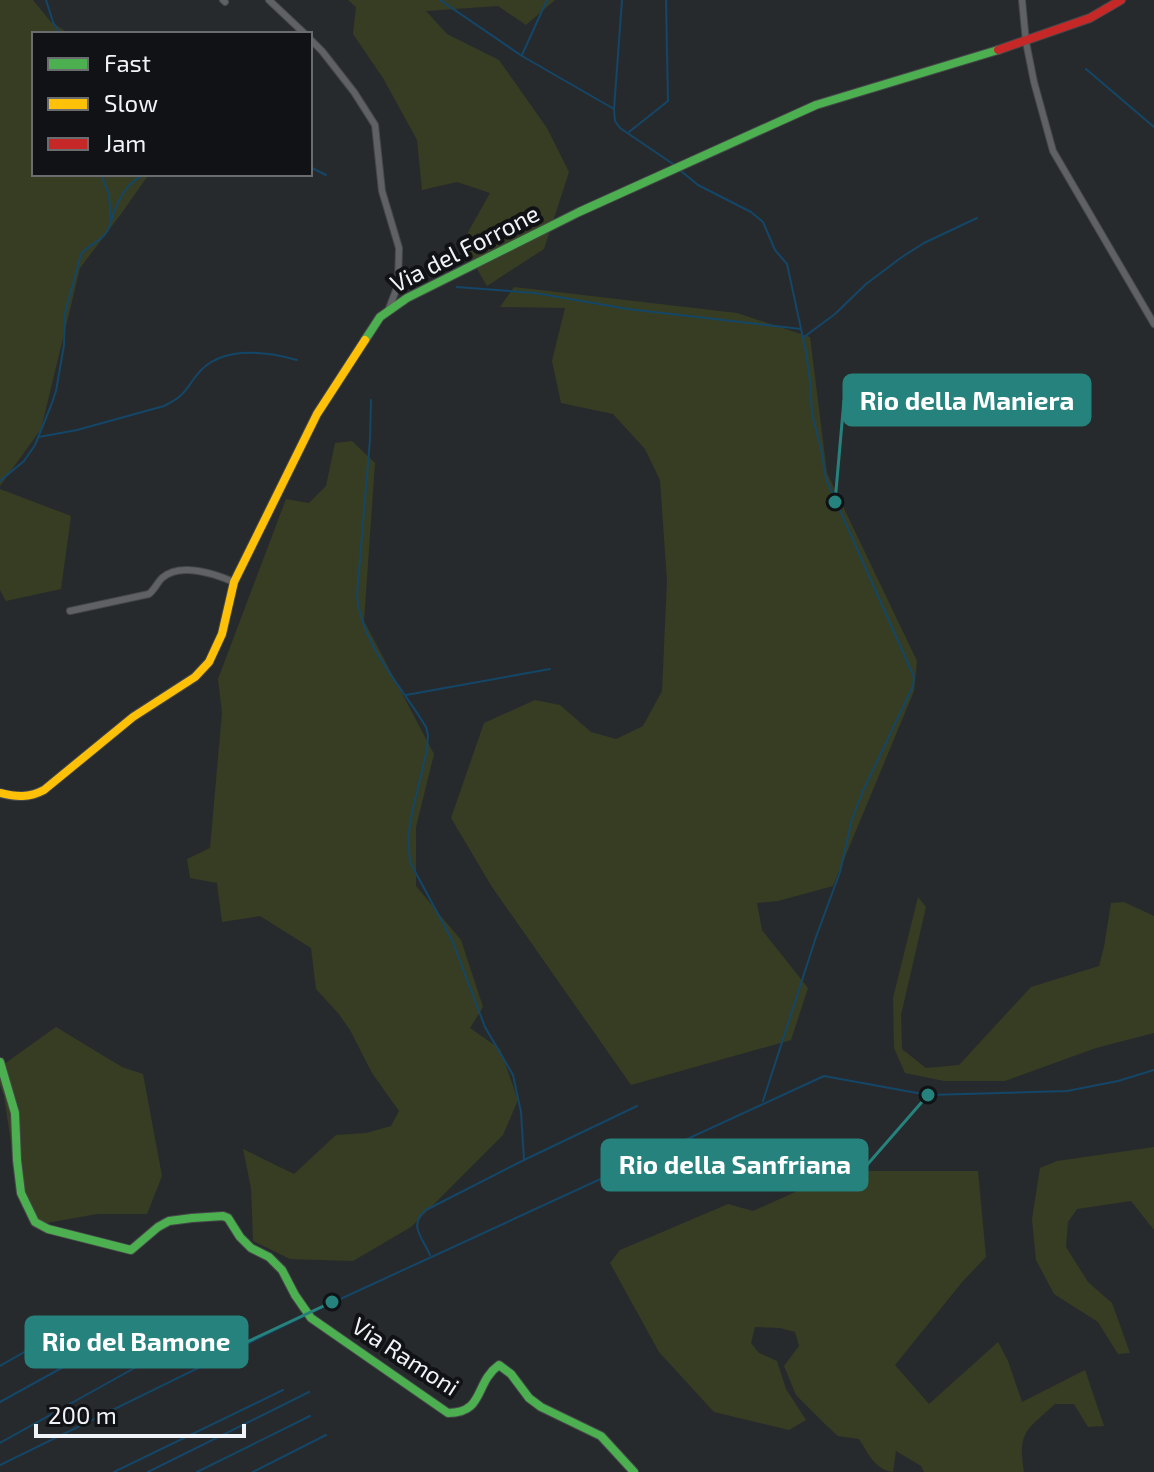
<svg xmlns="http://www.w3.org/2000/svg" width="1154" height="1472" font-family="'Exo 2',sans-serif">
	<rect width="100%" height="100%" fill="#272a2d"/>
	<g fill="#373d22">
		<path d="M0,0h33l18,22 19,12h-36v140h115l-28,40 -41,54 -39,161 -41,57z"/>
		<path d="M348,0h207l-29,25 -28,-19 -72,5 21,23 52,26 48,68 22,44 -25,77 -57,37 -25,-43 28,-50 -33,-11 -35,8 -5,-50 -34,-62 -30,-44 3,-27z"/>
		<path d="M514,287l223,26 73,24 17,136 90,188 -3,30 -81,195 -55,15 -21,2 5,27 46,58 -17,52 -160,45 -139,-198 -41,-69 33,-95 51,-23 25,5 31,27 25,7 27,-13 19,-35 5,-110 -7,-101 -15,-31 -32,-35 -52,-11 -9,-42 13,-53 -65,-1z"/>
		<path d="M352,441l23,22 -11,158 70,133 -18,73v59l45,54 22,67 -13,21 30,21 18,51 -15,35 -92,92 -58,34 -63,-2 -37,-18 -2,-53 -8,-39 51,25 42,-39 30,-2 25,-7 8,-15 -27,-38 -22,-43 -12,-17 -22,-24 -5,-41 -51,-32 -38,6 -5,-39 -27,-5 -3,-19 23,-11 12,-135 -4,-34 68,-180 23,4 17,-17 9,-43z"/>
		<path d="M0,489l71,27 -10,73 -55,12 -6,-11z"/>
		<path d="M918,897l8,10 -25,108 1,34 24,19 33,-3 72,-78 68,-21 5,-19 7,-44 13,-1 30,14v117l-58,15 -91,33h-61l-39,-8 -11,-25 -1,-50z"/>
		<path d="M56,1027l66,40 21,7 19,102 -15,38h-50l-61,11 -17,-29 -15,-100 -4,-11v-18z"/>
		<path d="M1154,1147v83l-23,-29 -54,8 -9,13 -2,25 22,35 24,21 18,50 -12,1 -20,-32 -44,-28 -18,-34 -4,-41 8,-51 17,-7z"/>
		<path d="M842,1171h136l8,86 -23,24 -68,84 34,39 69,-62 10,19 14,41 63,-32 19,56 -16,1 -14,-23h-19c-28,26 -38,27 -31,68h-100l-3,-6 -25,-15 -3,21c-18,-2 -25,-19 -34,-33l-21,-3 -12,-11 -30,-30 -12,-29 15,-20 -4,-14 -15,-4 -25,-1 -4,16 8,10 18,8 9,28 20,31 -17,10 -75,-18 -55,-60 -49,-89 10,-13 108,-46 25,7z"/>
	</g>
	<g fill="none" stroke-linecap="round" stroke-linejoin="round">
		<g stroke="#144667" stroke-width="2">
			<path d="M46,0l7,22 7,12"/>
			<path d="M440,0l82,56 92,53"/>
			<path d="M622,0l-8,109 1,12 5,7 56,38"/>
			<path d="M522,55l25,-55"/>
			<path d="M1086,69l68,58"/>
			<path d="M629,132l39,-31 -2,-101"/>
			<path d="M310,167l16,8"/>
			<path d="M681,171l17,14 53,27 12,10 12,28 12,14 19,88 4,29 2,33 9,34 5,31 88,198 -1,9 -50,105 -11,28 -12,53 -24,65 -53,164"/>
			<path d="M101,174l8,21 2,25"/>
			<path d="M457,287l78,6 93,16 173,20"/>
			<path d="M804,337l31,-23 31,-30 36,-27 22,-14 53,-25"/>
			<path d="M371,400l-1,39 -13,157c5,50 44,89 69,131l2,8 -1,15 -15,63 -4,25 2,24 42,78 33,87 28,48 8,37 3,48"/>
			<path d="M39,437l38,-7 87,-24c20,-10 20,-14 32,-30 23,-31 68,-25 101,-16"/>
			<path d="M0,481l24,-20 11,-16 17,-42 4,-12 8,-46 1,-32 16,-59c7,-9 19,-12 25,-21 4,-5 5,-12 7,-18 7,-19 14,-32 32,-41"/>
			<path d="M406,695l144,-26"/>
			<path d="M430,1255c-8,-18 -22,-30 -4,-45l98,-50 113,-54"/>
			<path d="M310,1313l514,-237 104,19 139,-4 51,-10 36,-11"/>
			<path d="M0,1366l79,-45"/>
			<path d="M0,1402l114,-63"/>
			<path d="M0,1443l156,-87"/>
			<path d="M0,1465l304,-149"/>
			<path d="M114,1472l169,-82"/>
			<path d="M148,1472l161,-80"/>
			<path d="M197,1472l113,-56"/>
			<path d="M253,1472l73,-37"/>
		</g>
		<g stroke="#46484a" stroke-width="8">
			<g id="street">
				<path d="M223,0l2,2"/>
				<path d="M269,0l36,34"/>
				<path d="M1022,0l4,42 8,40 19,69 101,173"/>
				<path d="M310,39l12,12 32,41 21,33 7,66 17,57 -1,37 -10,26"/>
				<path d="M70,611l79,-17c6,-5 8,-11 13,-16 18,-16 53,-4 72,4"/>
			</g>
		</g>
		<g stroke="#46484a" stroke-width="10">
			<g id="fast">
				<path d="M365,340l15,-23 27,-19 172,-86 237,-107 182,-55"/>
				<path d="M0,1062l15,51 2,47 4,33 14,29 13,7 83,21 27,-23 11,-6 23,-3 31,-2 5,2 12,19 11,11 18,9 13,13 13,25 16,23 137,95c37,0 26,-30 51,-48l12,9 18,24 12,9 60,29 33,36"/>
			</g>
		</g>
		<g stroke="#46484a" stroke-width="10">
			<path id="slow" d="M0,793c16,4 29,5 44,-3l89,-73 62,-40 14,-15 13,-28 12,-52 83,-168 48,-74"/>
		</g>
		<g stroke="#46484a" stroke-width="10">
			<path id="jam" d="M998,50l92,-32 31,-18"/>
		</g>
		<use href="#street" stroke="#5f6164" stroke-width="6"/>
		<use href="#fast" stroke="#4caf50" stroke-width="8"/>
		<use href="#slow" stroke="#ffc107" stroke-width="8"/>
		<use href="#jam" stroke="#c62828" stroke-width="8"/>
	</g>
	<g text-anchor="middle" stroke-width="8" stroke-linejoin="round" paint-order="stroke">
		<g font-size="24" fill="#f0f3f7" stroke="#101215">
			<text transform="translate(465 249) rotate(-27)" y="8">Via del Forrone</text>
			<text transform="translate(405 1357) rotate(33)" y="8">Via Ramoni</text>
		</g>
	</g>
	<path fill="none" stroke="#26827c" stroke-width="3" d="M835 502L844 400M928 1095L867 1165M332 1302L247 1342"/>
	<g fill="#26827c" stroke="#101215" stroke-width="3">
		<circle cx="835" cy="502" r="8"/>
		<circle cx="928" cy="1095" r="8"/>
		<circle cx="332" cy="1302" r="8"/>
	</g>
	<g fill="#26827c" stroke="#26827c" stroke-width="3">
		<rect x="844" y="375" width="246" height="50" rx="8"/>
		<rect x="602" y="1140" width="265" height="50" rx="8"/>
		<rect x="26" y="1317" width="221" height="50" rx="8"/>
	</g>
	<g font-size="26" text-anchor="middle" font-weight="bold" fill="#fff">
		<text x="967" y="410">Rio della Maniera</text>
		<text x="735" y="1174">Rio della Sanfriana</text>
		<text x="136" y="1351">Rio del Bamone</text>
	</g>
	<rect x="32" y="32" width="280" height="144" fill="#101215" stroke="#6a6c6f" stroke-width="2"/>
	<rect x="48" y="58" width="40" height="12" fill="#4caf50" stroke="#6a6c6f" stroke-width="2"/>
	<text x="104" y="72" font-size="24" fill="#f0f3f7">Fast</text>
	<rect x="48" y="98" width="40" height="12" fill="#ffc107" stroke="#6a6c6f" stroke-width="2"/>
	<text x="104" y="112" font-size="24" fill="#f0f3f7">Slow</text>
	<rect x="48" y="138" width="40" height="12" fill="#c62828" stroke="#6a6c6f" stroke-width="2"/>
	<text x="104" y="152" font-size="24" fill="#f0f3f7">Jam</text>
	<path d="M36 1424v12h208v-12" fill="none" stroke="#f0f3f7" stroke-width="4"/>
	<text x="48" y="1424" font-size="24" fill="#f0f3f7" stroke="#101215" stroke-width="6" paint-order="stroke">200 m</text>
</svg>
